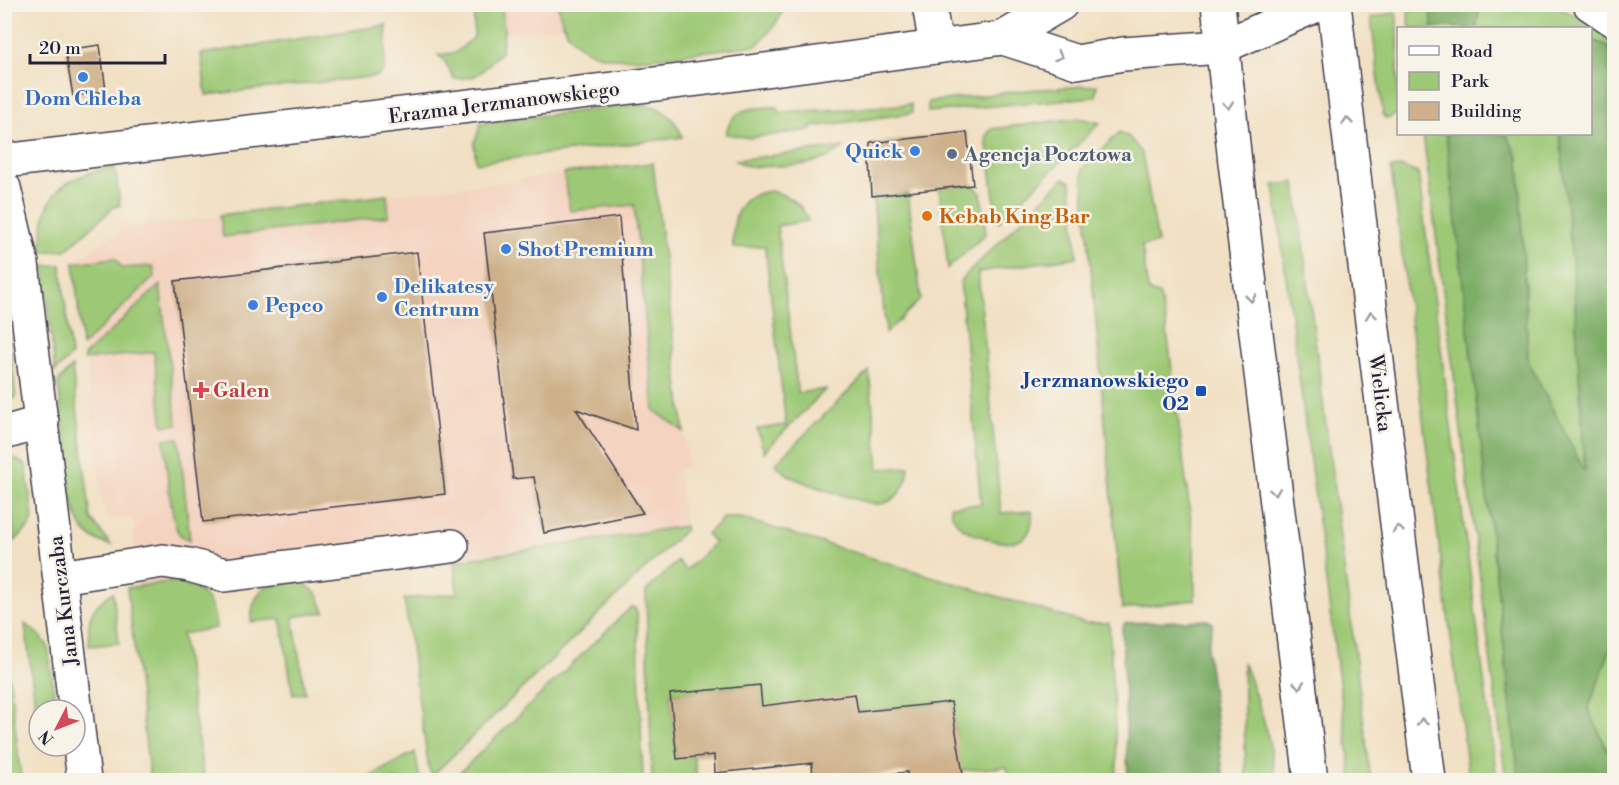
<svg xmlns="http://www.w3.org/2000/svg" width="1619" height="785" font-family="'Libre Bodoni',serif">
	<rect width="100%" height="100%" fill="#f7f3e8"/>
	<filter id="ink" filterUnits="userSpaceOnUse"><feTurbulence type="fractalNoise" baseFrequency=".0167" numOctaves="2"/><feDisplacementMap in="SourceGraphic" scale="12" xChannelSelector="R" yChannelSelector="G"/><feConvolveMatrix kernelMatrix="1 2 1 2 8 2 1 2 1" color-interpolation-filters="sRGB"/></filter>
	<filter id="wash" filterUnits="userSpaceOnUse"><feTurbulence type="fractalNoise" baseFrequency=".008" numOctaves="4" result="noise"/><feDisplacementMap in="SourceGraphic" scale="24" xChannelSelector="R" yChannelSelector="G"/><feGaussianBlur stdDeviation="1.35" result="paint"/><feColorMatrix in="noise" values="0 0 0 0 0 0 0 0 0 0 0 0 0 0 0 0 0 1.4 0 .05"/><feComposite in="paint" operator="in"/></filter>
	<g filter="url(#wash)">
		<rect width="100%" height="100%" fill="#f1e0c3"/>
		<g fill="#f4d3c0">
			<path d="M502,5h56l6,21 -60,7z"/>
			<path d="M653,163l35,304 -11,2 8,57 -231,35 -165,18 -142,22 -8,-13 -5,-48v-19l-2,-2 -24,1 -4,-5 -30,-252 49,-35z"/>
		</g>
		<g fill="#9dc976" stroke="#607658" stroke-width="1.5">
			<path d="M780,4l4,1c-3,16 -16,28 -27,40 -25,3 -49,6 -74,9 -49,6 -115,18 -125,-49z"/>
			<path d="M1547,4c25,9 52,19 67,42v168l-6,-36 1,-132 -18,-6 -1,-12h-114l4,-23z"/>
			<path d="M474,5h28l2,28 -3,19 -21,21 -7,4 -19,2 -10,-19 -6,-5 17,-2 19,-16z"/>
			<path d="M1431,7l2,21h-23l-2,-18z"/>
			<path d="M1396,12l2,19v82l-9,5h-4l-2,-3 -12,-97z"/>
			<path d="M387,25l-3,45 -6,6 -172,19 -5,-41z"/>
			<path d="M1097,85l-1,11 -2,1 -166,15v-10l99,-12z"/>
			<path d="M641,104c20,2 35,13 41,33l-206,26 -2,-19 7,-21z"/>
			<path d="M911,104l1,9 -100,14v3l-63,8 -23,-4c6,-29 28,-26 52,-27l1,5 68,-3z"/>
			<path d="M1079,118l21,5 -101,99 -2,-2 -11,-84 5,-7z"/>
			<path d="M1120,132l9,5 13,16 16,90 -16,3 6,45 11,3 7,29 28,222 1,55 -73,9 -40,-440z"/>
			<path d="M1423,134h23l73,646h-13z"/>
			<path d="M1506,134h54l13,138 12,202 -57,-113 -9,-202z"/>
			<path d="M844,147c-24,22 -60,18 -90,20l-10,-2 -9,-5z"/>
			<path d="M653,163l31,269 -30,-22 -20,-205 -64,6 -6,-38z"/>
			<path d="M115,167l5,39 -6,1 -48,43 -24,2c-2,-58 18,-75 73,-85z"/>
			<path d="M1402,167l16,6 79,607h-28l-78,-612z"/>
			<path d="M1064,178l7,4 6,75 -99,15 23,241 31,-2c3,35 -24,36 -49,26 -9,-3 -19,-6 -25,-13 -5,-5 -7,-12 -8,-18l31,-2 -21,-223z"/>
			<path d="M1295,182l76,598h-19l-78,-595z"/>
			<path d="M973,185l8,8 5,41 -38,34 -9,-80z"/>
			<path d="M771,191c18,5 31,12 37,30l-31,5 21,167 28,-4 -62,63 -7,-23 29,-4 -21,-179 -32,2c-1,-29 3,-53 38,-57z"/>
			<path d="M908,194l13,105 -35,34 -13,-136z"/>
			<path d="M387,195l2,21 -166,21 -3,-22z"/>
			<path d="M115,258l7,10 31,-2 2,10 -73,70 -8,-83z"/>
			<path d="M61,265l10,91 -16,16 -11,-106z"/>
			<path d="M160,285l17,139 -14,2 -9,-74 -70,8v-4z"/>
			<path d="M5,299l11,98 -11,10h-1z"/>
			<path d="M72,367l19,152 20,26c-30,-7 -34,-23 -40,-50l-13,-113z"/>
			<path d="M869,371l10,98 30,-2c-1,16 -11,35 -29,37 -12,1 -78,-21 -90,-28 -5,-3 -10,-7 -15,-12z"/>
			<path d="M179,438l11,102c-5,-2 -9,-3 -12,-8 -8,-15 -12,-72 -14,-93z"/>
			<path d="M5,453l21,12 7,53 -3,8 -15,15z"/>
			<path d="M723,518h18l344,105h24l8,139 -1,18h-107l-2,-13 -50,4 -1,-38 -5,-31 -93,10 -96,-6 -3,-21 -89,9 7,64 17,-1 3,23h-45l-6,-189 32,-30 8,9 28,-27 -7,-9z"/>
			<path d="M685,526v4l-252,245 -4,-5 -25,-171 53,-6 -3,-32z"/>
			<path d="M301,580l17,15 7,17 -32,5 12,76 -12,2 -12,-76 -30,3c0,-14 4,-25 13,-35z"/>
			<path d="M168,582c30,1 46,15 48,46l-34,6 22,146h-54l-23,-192z"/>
			<path d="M113,592l6,51 -30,3c-1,-29 -1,-37 24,-54z"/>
			<path d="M631,607l4,1 2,5 6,167h-191z"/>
			<path d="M25,624l15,12 8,10 8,64h-17v26z"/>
			<path d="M5,638l16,140 -5,2h-11z"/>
			<path d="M1614,639v125l-26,-55z"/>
			<path d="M1243,662c15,39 29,77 32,118h-29z"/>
			<path d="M415,752l5,28h-56z"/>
		</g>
		<g fill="#7ead67" stroke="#506851" stroke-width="1.5">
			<path d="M1430,5h50l-4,23h-43z"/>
			<path d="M1591,40l18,6 -1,132 6,36v425l-26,70 26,55v16h-95l-73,-646h60l13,25 9,202 57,111 -12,-200 -13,-138h30z"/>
			<path d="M1207,620l6,3 -6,27 17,130h-96l-6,-151 3,-6z"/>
		</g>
		<g id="blocks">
			<g fill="#ceb18a">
				<path d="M100,45l6,46 -33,5 -8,-46z"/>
				<path d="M967,132l6,53 -101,11 -2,-35 1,-18z"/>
				<path d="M619,217l17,213 -60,-21 67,104 -99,20 -10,-56 -21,2 -29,-246z"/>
				<path d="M417,252l28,242 -242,28 -28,-241z"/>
				<path d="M760,685l2,21 93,-12 3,18 93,-10 13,78h-56l-1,-8 -72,8h-22l-1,-17 -97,10 -1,-18 -37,4 -7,-65z"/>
			</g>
		</g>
	</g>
	<g filter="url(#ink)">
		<use href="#blocks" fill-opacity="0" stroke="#413e4f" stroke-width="1.5"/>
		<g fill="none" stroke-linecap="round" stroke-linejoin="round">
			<g stroke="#413e4f" stroke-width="36">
				<g id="minor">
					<path d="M929,4l7,43"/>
					<path d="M1590,4l24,16"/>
					<path d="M1003,38l74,24 46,-8 99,-7 97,-43"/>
					<path d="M4,161l694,-82 305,-41 58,-34"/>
					<path d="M4,188l18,76 62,516"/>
					<path d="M4,433l38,-11"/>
					<path d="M60,577l103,-16 26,4 36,10 227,-29"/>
				</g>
			</g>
			<g stroke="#413e4f" stroke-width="36">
				<g id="major">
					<path d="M1218,4l17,158 76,618"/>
					<path d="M1334,4l23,197 72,579"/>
				</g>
			</g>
			<use href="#minor" stroke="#fff" stroke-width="33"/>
			<use href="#major" stroke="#fff" stroke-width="33"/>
		</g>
		<defs><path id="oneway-chevron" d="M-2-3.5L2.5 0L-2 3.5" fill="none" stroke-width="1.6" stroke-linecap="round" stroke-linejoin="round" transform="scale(1.5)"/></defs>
		<g stroke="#9c9ca7">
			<use href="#oneway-chevron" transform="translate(1059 56) rotate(18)"/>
			<use href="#oneway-chevron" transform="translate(1228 105) rotate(84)"/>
			<use href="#oneway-chevron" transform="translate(1347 121) rotate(-96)"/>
			<use href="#oneway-chevron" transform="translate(1251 298) rotate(83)"/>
			<use href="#oneway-chevron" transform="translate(1371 315) rotate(-97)"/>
			<use href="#oneway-chevron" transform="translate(1275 492) rotate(83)"/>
			<use href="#oneway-chevron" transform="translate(1398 529) rotate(-97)"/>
			<use href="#oneway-chevron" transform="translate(1299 685) rotate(83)"/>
			<use href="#oneway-chevron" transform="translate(1422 722) rotate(-97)"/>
		</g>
	</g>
	<g fill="#3f7fe0" stroke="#f7f3e8" stroke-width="2">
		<circle cx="83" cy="77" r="6"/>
		<circle cx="915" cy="151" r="6"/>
		<circle cx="506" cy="249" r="6"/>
		<circle cx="382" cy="297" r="6"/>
		<circle cx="253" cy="305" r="6"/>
	</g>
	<circle fill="#5c6f8a" stroke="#f7f3e8" stroke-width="2" cx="952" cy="154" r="6"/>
	<circle fill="#e8710a" stroke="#f7f3e8" stroke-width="2" cx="927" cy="216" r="6"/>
	<path fill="#e0444e" stroke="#f7f3e8" stroke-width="2" d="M198 381h6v6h6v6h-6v6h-6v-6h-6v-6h6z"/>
	<rect fill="#1a4fb4" stroke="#f7f3e8" stroke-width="2" x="1195" y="385" width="12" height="12" rx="3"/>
	<g text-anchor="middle" stroke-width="5" stroke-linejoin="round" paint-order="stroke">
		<g font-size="20" font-weight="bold" fill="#366cbe" stroke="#f7f3e8" text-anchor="start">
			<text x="83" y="105" text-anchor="middle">Dom Chleba</text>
			<text x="903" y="158" text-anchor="end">Quick</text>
			<text x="518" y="256">Shot Premium</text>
			<text x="394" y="293">Delikatesy<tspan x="394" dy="23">Centrum</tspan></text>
			<text x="265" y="312">Pepco</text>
		</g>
		<g font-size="20" fill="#22223b" stroke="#f7f3e8">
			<text transform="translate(504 102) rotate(-7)" y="7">Erazma Jerzmanowskiego</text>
			<text transform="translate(1381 393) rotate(83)" y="7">Wielicka</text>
			<text transform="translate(63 601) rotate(-97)" y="7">Jana Kurczaba</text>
		</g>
		<g font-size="20" font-weight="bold" fill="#4e5e75" stroke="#f7f3e8" text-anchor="start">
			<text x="964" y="161">Agencja Pocztowa</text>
		</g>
		<g font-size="20" font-weight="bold" fill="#c56008" stroke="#f7f3e8" text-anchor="start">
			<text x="939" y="223">Kebab King Bar</text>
		</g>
		<g font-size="20" font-weight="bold" fill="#164399" stroke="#f7f3e8" text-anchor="end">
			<text x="1189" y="387">Jerzmanowskiego<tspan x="1189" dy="23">02</tspan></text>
		</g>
		<g font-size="20" font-weight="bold" fill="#be3a42" stroke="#f7f3e8" text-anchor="start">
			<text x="213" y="397">Galen</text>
		</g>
	</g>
	<rect width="1619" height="785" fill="none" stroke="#f7f3e8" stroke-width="24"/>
	<rect x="1397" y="27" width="195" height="108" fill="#f7f3e8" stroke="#a29fa3" stroke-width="1.5"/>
	<rect x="1409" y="46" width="30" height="9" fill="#ffffff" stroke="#a29fa3" stroke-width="1.5"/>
	<text x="1451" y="57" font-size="18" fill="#22223b">Road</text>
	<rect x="1409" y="72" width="30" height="18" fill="#9dc976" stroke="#a29fa3" stroke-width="1.5"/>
	<text x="1451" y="87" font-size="18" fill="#22223b">Park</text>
	<rect x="1409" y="102" width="30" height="18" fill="#ceb18a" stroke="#a29fa3" stroke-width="1.5"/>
	<text x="1451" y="117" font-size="18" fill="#22223b">Building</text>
	<g transform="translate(57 728) rotate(228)"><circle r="28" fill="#f7f3e8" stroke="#a29fa3" stroke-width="1.5"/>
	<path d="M0-4.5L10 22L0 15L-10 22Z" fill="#d1495b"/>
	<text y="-9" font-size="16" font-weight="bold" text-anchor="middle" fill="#22223b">N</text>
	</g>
	<path d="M30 54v9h135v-9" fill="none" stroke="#22223b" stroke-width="3"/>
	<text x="39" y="54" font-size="18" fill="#22223b" stroke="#f7f3e8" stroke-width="4.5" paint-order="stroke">20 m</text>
</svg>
